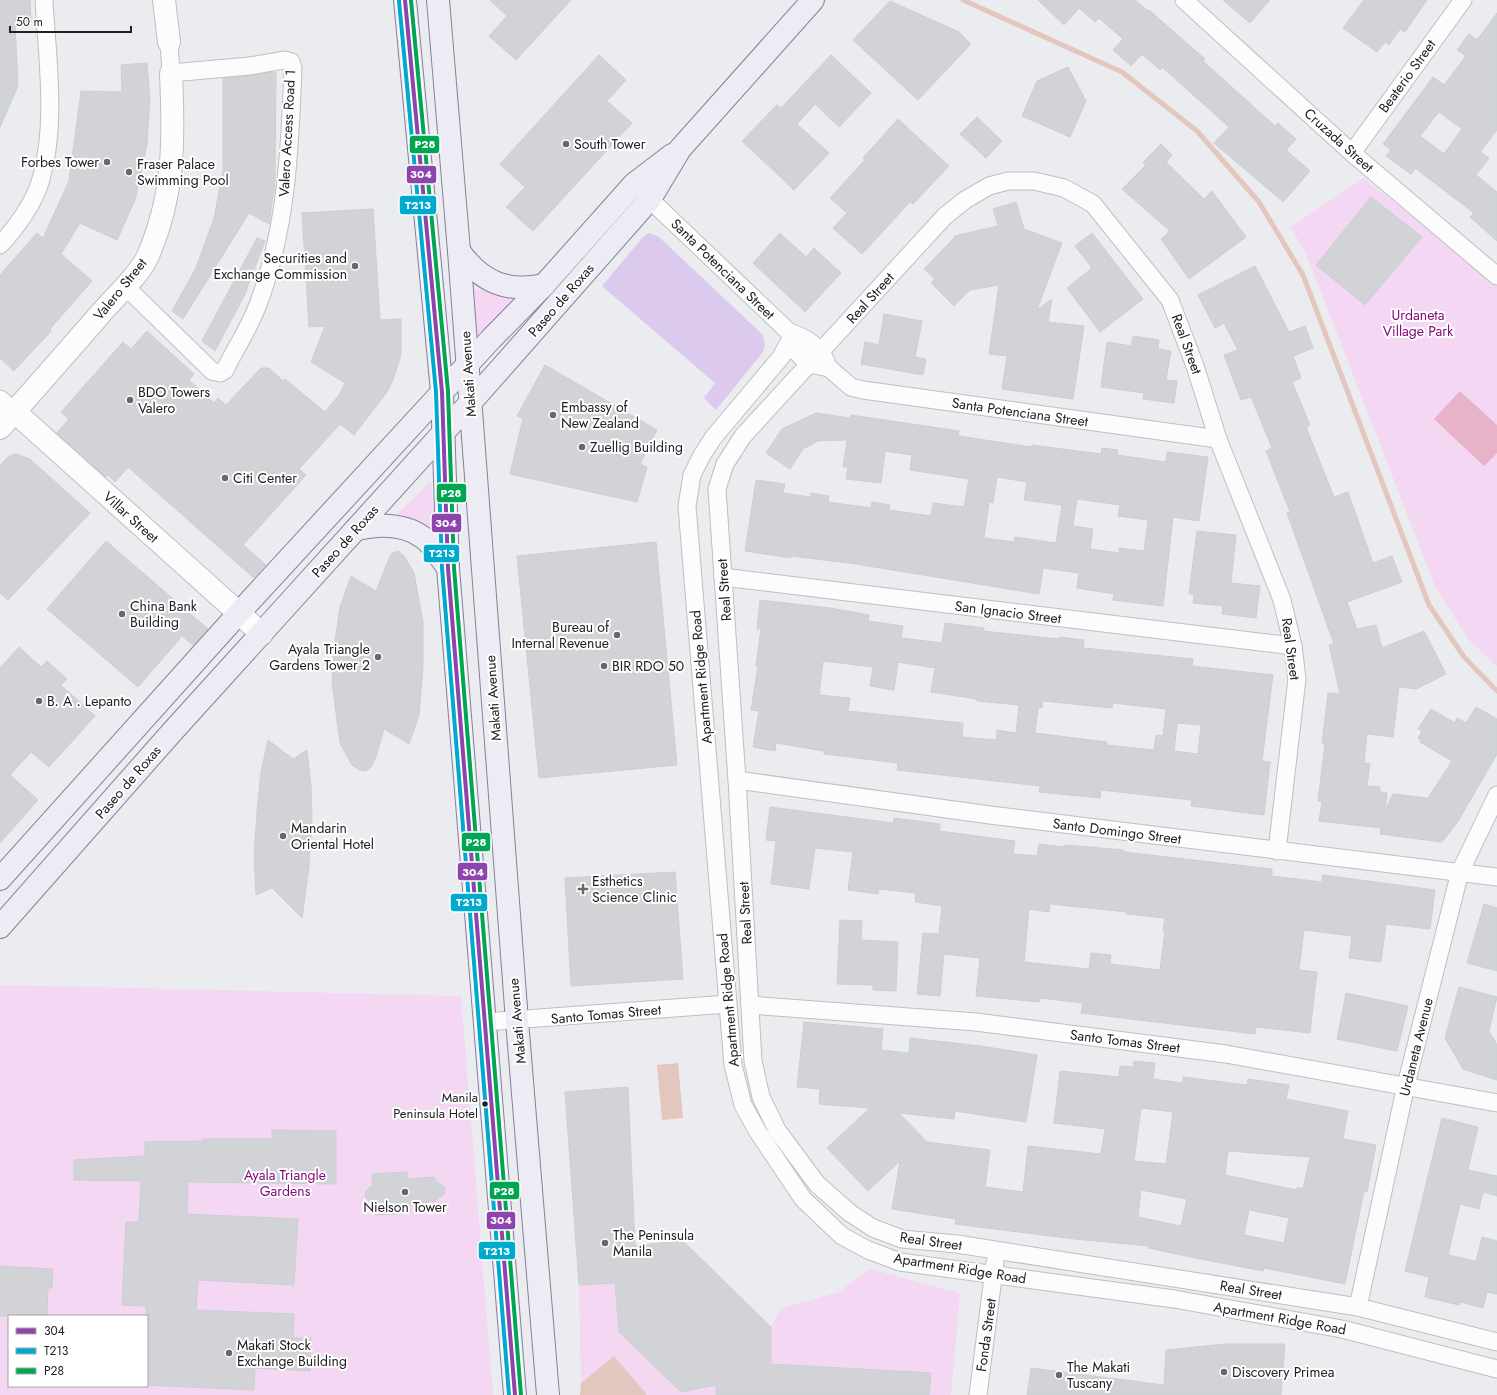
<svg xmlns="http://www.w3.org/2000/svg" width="1497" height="1395" font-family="Jost,sans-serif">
	<rect width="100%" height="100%" fill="#eaecf0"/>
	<path fill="#dbc9ee" d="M649,233l10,4 104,98 2,10 -2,7 -47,58 -12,-12 11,-15 -113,-97 40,-48z"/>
	<g fill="#f3d7f3" fill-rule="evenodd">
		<path d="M1364,178l133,107v381l-29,-27 -33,-53 -128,-330 -16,-29z"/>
		<path d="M470,287l46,14 -40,43z"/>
		<path d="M431,481l6,65 -47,-25z"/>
		<path d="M0,985l461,11 32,399h-493zM9,1316h138v70h-138z"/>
		<path d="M870,1269l90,24 -9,102h-22l1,-22 -159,-9v-37l9,-18 59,-17z"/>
		<path d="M615,1283l4,49 97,53v10h-69l-33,-39 -33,27 -2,-98z"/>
	</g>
	<path fill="#e6b3c8" d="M1460,391l37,34v28l-13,13 -50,-47z"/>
	<g fill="#e3c6be">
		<path d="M678,1063l5,55 -21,2 -5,-55z"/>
		<path d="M614,1356l33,39h-67l1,-12z"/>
	</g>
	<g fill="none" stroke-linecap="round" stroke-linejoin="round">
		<path stroke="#e3c6be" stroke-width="5" d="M963,0l159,72 75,59 62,71 44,73 126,330 35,52 33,34"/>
	</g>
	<g fill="#d1d3d7" stroke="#cbcfd3" fill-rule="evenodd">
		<path d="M0,0h30l1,22 -16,1 3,63 -18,41z"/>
		<path d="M490,0h81l-55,60 -27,-24 18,-20z"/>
		<path d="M1038,0h97l13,11 1,-1 56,49 -2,2 72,65 3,-3 18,16 -10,11 24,21 -27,31 -69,-59 15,-16 -67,-60 -2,3 -18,-16 -11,12 -18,-16 10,-11 -24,-21 -4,4 -16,-14 -15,17z"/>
		<path d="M1223,0h47l-20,23z"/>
		<path d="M1364,0h63l-22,32 -5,-3 -11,16 -4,-3 -8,10 -34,-24z"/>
		<path d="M890,1l69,31 12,12 -53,56 -65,-60z"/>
		<path d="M1497,13v117l-17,22 9,6 -13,17 21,17v49l-27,-24 4,-4 -59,-45 -4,6 -25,-18 5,-6 -8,-6 50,-67 11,8 22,-29 -9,-6 12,-16 8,6zM1439,112l23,17 -18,25 -24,-18z"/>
		<path d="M599,55l27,25 -19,21 25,22 -99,108 -27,-24 19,-20 -25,-23z"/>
		<path d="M831,55l40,38 -32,34 -24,-23 -18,20 32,29 -35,37 -52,-49 35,-36 4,3z"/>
		<path d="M147,63l3,36 -3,45 -12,56 -18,40 -37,-17 -19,31 31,27 -42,48 1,2 -37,40 -14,-13v-83l37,-42 6,5 26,-57 12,-90 41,1 -1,-27z"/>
		<path d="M1068,67l18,34 -16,36 -48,-21 15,-35z"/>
		<path d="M276,72l-1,110 -6,42 -20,-11 -66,106 -11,-8 24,-43 18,-50 9,-47v-93z"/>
		<path d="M977,117l25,24 -16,17 -26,-24z"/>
		<path d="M898,119l51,47 -36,38 -3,-2 -48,52 -29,-26 14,-15 -17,-15 35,-38 -2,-2z"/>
		<path d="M1161,144l11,11 -6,7 38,37 8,-8 34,46 -57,42 -28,-40 9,-8 -48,-42 24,-24 -3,-3z"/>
		<path d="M1371,197l51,40 -57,68 -49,-40z"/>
		<path d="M1016,202l8,27 38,14 -25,67 15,-11 -4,23 36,4 -11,73 -71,-10 5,-33 -18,-2 10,-69 -29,5 -16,16 -23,-23 4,-4 -11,-10 30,-31v-2l44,-10 -5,-17z"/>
		<path d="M373,209l7,111 21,-1v36l-8,25 -6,12 -33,43 -14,-11 -41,45 7,6 -63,70 23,20 -12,13 -126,-111 -13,15 -7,-7 -2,2 -49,-44 12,-14 -8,-7 62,-70 8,7 16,-18 47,43 -5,6 25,23 4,-5 8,7 35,-37h8l14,13 2,-2 40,33 14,-17 6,-12 -34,-21 14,-36 -16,1 -7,-114z"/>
		<path d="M780,233l26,24 8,-9 27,25 -36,39 -52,-49z"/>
		<path d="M1092,233l51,66 -43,33 -33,-44 25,-20 -17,-22z"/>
		<path d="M257,238l8,3 -20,53 -30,57 -13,-10z"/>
		<path d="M1255,266l34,66 16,-6 8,22 -20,8 8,22 -9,4 18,43 -4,2 28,70 14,-5 25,71 19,-7 10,26 -55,20 10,27 19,-4 6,23 42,-17 22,43 -30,15 -17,-2 -6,50 -26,-3 -3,29 6,1 -3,22 13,1v5l7,1 -2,17 8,-16 35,4 24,-37 -32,-19 1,-2 -3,-2 4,-7 -4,-2 13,-20 24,14 2,-5 9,5 10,-16 21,12v35l-40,69 -15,19 -62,-8 1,-6 -62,-7 3,-19 -4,-1 7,-58h-3l6,-50 12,1 -11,-49 5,-1 -47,-131 3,-1 -24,-61 6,-3 -21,-51 -10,3 -17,-45 14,-5 -14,-27 -9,5 -17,-33z"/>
		<path d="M884,314l38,7 -7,36 11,2 -3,16 -62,-11 4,-22 14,3z"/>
		<path d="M1133,336l26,4 -1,9 13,2 -5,29 11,1 -3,22 -31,-4 1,-6 -43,-6 6,-45 24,4z"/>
		<path d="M545,365l112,65 -17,34 7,3 -10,35 -127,-28 13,-56 -6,-2z"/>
		<path d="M816,413l34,5 1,-3 108,16 -1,5 74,11v-2l69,9 1,-6 16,2 -1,5 49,7 1,-10 41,5 -9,64 -26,-4 -10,89 -50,-6 1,-6 -37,-6 2,-15 -36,-5 -4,26 -183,-30 -65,-8v2l-46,-7 11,-71 29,4 -2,9 27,4 1,-4 18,3 -1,6 43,6 1,-6 18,3 -1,5 42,6 2,-13 31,4 5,-28 -59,-9 2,-15 -27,-4 -4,32 -35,-4 2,-12h-5l4,-27 -29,1 -15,8 -13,20 -24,-16 16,-24zM997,477l30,5 -3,18 38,5 -6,38 -41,-6 -1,5 -30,-4 5,-36 4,1zM1077,499l43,6 -2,11 30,4 -4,31 -25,-3v5l-29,-4 3,-20 -20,-3z"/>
		<path d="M16,454l14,5 60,54 -82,87 -8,-7v-128l9,-9z"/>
		<path d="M1197,531l39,4 -5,48 29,3 -4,32 -34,-4 1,-8 -30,-3 1,-9h-5z"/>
		<path d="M106,541l102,88 -15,16 -11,-9 -44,51 -91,-78z"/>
		<path d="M656,542l21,223 -138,13 -22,-222z"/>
		<path d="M398,551l6,5 10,17 9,49v45l-4,48 -10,29 -25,-15 -8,28 -5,10 -5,4 -7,-1 -7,-5 -12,-22 -8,-60 2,-35 6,-41 11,-31 25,15 15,-37z"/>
		<path d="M760,600l70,8 39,7 -1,6 35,5 -2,12 41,5 3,-20 39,5 -1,3 76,8v-2l25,3 -1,8 110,11 -1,7 81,9 -11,86 8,1 -6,53 -73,-9 1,-6 -91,-10 -1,8 -61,-6 1,-6 -143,-16 1,-7 -74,-9v-3l-48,-8 -1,8 -22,-4 6,-36 -8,-1 7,-44h-2l5,-37h-4zM823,661l50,6 -3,19 24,4 4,-28 37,6 -4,24 46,7v2l42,4 -3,28 -19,-3 -1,10 -34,-3 1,-14 -115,-12 2,-13 -31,-3zM1043,701l69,7 1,-5 53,6 -3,27 -7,-1 -2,15 -47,-5v-3l-72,-9 3,-25h4zM1177,723l24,2 -3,29 -24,-3z"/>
		<path d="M19,647l22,20 6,-6 20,18 -6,6 34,31 -46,51 -18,-15 -21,23 28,25 -38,43v-175z"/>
		<path d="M268,740l25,19 14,-9 4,35 1,31 -3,51 -7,51 -30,-30 -16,7 -2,-40 3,-44 4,-39z"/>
		<path d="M770,807l123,16 1,-5 46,6 -1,7 76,10 -2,13 24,2 2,-12 26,3v-2l59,5v2l148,17v7l50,6 1,-7 112,15 -5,39 -44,-5 -5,38 -32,-4 3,-22 -48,-6 -5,40 18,2 -7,61 -54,-6 -1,7 -174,-21 2,-10 -43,-5v4l-64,-6 4,-38 -36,-4 -4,42 -23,-2 6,-61 16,1 3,-28 -27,-4 1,-9 -37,-4 -1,5 -30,-4 5,-38 -38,-4 -6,41 -38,-5 5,-43 -10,-1zM1050,904l77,8v2l38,4 -2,13h2l-5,39 -50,-6 1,-9 -20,-2 -2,16 -65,-7 5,-53 20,3z"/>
		<path d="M675,872l8,107 -112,7 -6,-108z"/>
		<path d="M1484,904l13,4v63l-30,-8z"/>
		<path d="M840,920l22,1 -1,19 37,2 -2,49 -23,-1v-5l-36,-1z"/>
		<path d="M1459,987l38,10 -8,34 8,14v35l-34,-11 -18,-31z"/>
		<path d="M1346,993l62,13 -11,45 -60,-12z"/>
		<path d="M804,1022l79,7 -2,21 28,3 1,-15 71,8 56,9 -11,67 -71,-11 -1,8 -55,-6 28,29 63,8 -5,37 38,5 5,-46 73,8 4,-25 -51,-6 6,-52 59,6 1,-11 13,1 1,-6 21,2 -2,16 30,4v-6l64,8 1,-6 41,6 -3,14 62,12 -5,28 33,6 -9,47 -3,-1 -19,93 -81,-16 -1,3 -62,-12 -53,-11 1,-2 -74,-7 -120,-15 1,-5 -64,-10 8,-48 -32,30 -41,-43 43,-40 -51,-4 1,-15 -23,-2zM1141,1108l32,4 -7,52 -32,-3zM1228,1151l82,6 -7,32 -6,-2v3l-72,-15zM1141,1190l46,9 -6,27 -43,-9zM1249,1210l40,8 -5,25 -40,-8z"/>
		<path d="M628,1087l7,159 47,-6 89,87v37l160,9 -2,22h-213v-10l-35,7 -62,-60 -4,-49 -36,2 -14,-193z"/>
		<path d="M1442,1118l36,9 -10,43 29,6v20l-14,-4 -4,17 -19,-5 -12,51 28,6 6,-24 15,4v53l-10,-2 -4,16 -23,-6 -1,3 -34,-8 4,-20 -24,-6z"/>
		<path d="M272,1130l64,1v53l-148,-2 -1,32 111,5 -4,66 -96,-5 -2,30 98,4 -1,24h18l-1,33 -55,-3 -1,22 -107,-5 -1,-79 -24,-1 4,-83h13l2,-41 -67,-1v-20l71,-4v-14l57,-1v-2h70z"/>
		<path d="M407,1172v7l27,-2 1,4 10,6 -1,7 -12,9 -22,1v9l-35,2v-9l-10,-9 1,-6 7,-6 -1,-11z"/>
		<path d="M0,1266l53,3 -1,19h-4l-1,28h-47z"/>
		<path d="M1225,1344h60l-4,51h-254l4,-27 133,17 2,-35z"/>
	</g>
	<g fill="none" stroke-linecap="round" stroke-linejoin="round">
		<g stroke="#bfbfc1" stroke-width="19">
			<g id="minor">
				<path d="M1184,0l168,153 145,123"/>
				<path d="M1352,153l111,-153"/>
				<path d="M641,191l148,141c17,5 29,13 37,29"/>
				<path d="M0,245c16,-17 35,-43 41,-66 16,-56 6,-122 3,-179"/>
				<path d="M125,286l87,85 8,2 5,-3c11,-23 27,-46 35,-71 27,-74 30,-153 33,-231l-2,-6 -7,-2 -34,6 -79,7 -2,-31"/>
				<path d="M789,332l2,7 -10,18 -68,81 -12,19 -9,18 -5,31 46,559 10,40 15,27 45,67 39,37 26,14 32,12 274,37 168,30 155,40"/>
				<path d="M789,345l20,19 20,4 22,19 12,3 355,49"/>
				<path d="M0,399l15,13"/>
				<path d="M723,577l570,69"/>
				<path d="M737,780l253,35 507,62"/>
				<path d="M1277,851l20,-172 -4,-33 -11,-46 -64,-161 -23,-73 -25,-66 -77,-96 -29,-16 -30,-7h-26l-19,5 -24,14 -20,16 -202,220 -18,28 -8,25 20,291 16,281 8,36 16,33 40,54 33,29 23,15 29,11 55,5 401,63 139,35"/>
				<path d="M750,1005l226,17 250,32 271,49"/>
				<path d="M485,1022l243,-18"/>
				<path d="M1358,1307l48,-222 54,-213 37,-77"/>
				<path d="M978,1395l17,-133"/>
			</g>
		</g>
		<g stroke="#bfbfc1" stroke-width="24">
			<g id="tertiary">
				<path d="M164,0l5,42"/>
				<path d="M15,412l247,222"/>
				<path d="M0,428c34,-38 68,-77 102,-116 13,-15 37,-37 45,-54 28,-63 27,-118 24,-185"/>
			</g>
		</g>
		<g stroke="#84819b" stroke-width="24">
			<g id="secondary">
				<path d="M405,0l37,392 6,176 67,827"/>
				<path d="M438,0l21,251 58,770 31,374"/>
				<path d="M459,251c22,31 48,42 85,34"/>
				<path d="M355,530c25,-7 57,-7 76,15 6,7 11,15 17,23"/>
				<path d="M0,879l238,-265 253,-275 53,-54 90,-101 38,-29"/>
				<path d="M0,927l172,-195 299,-330 179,-203 30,-50 133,-149"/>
			</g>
		</g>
		<use href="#minor" stroke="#fcfcfd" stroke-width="17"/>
		<use href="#tertiary" stroke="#fcfcfd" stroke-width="22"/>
		<use href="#secondary" stroke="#edecf4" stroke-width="22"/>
		<g stroke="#fff" stroke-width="7">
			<path id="bus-1" d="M405,0l37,392 6,176 67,827"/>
		</g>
		<g stroke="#fff" stroke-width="7">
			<path id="bus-2" d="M399,1l37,391 6,176 67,827"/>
		</g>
		<g stroke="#fff" stroke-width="7">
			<path id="bus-3" d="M411,0l37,391 6,177 67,827"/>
		</g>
		<use href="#bus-1" stroke="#8e44ad" stroke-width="4"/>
		<use href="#bus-2" stroke="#00a9ce" stroke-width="4"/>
		<use href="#bus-3" stroke="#00a651" stroke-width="4"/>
	</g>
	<g fill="#676869" stroke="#fff" stroke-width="1.5">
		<circle cx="566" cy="144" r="4"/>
		<circle cx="107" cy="162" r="4"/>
		<circle cx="129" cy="172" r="4"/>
		<circle cx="355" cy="266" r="4"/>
		<circle cx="130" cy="400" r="4"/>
		<circle cx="553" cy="415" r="4"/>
		<circle cx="582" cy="447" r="4"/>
		<circle cx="225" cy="478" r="4"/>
		<circle cx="122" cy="614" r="4"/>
		<circle cx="617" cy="635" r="4"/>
		<circle cx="378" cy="657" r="4"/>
		<circle cx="604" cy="666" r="4"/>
		<circle cx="39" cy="701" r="4"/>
		<circle cx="283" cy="836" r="4"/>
		<path d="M581 883h4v4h4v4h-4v4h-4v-4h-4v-4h4z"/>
		<circle cx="405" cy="1192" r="4"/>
		<circle cx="605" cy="1243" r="4"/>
		<circle cx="229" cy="1353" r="4"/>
		<circle cx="1224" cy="1372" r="4"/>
		<circle cx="1059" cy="1375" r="4"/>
	</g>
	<circle fill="#212121" stroke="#fff" stroke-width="1.5" cx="485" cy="1104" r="3.5"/>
	<g text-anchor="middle" stroke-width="4" stroke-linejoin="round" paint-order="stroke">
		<g font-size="13" fill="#212121" stroke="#fff" text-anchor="end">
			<text x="478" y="1102">Manila<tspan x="478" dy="16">Peninsula Hotel</tspan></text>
		</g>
		<g font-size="14" fill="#212121" stroke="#fff">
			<text transform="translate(1407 76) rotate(-54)" y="5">Beaterio Street</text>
			<text transform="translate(287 133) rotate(-87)" y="5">Valero Access Road 1</text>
			<text transform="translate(1339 140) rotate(42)" y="5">Cruzada Street</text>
			<text transform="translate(723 269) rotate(44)" y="5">Santa Potenciana Street</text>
			<text transform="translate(120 289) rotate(-51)" y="5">Valero Street</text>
			<text transform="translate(870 298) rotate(-48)" y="5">Real Street</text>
			<text transform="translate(561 300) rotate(-49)" y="5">Paseo de Roxas</text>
			<text transform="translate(1187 344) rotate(70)" y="5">Real Street</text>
			<text transform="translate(468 374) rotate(-94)" y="5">Makati Avenue</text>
			<text transform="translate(1020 412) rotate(8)" y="5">Santa Potenciana Street</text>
			<text transform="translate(131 517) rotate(42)" y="5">Villar Street</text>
			<text transform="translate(345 541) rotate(-48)" y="5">Paseo de Roxas</text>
			<text transform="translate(724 590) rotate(-94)" y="5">Real Street</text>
			<text transform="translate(1008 612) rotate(7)" y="5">San Ignacio Street</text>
			<text transform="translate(1291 649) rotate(82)" y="5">Real Street</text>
			<text transform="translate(701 677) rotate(-95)" y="5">Apartment Ridge Road</text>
			<text transform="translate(493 698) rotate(-94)" y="5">Makati Avenue</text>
			<text transform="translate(128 782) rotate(-49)" y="5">Paseo de Roxas</text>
			<text transform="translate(1117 831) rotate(7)" y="5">Santo Domingo Street</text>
			<text transform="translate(745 913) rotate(-93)" y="5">Real Street</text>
			<text transform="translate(728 1000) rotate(-95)" y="5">Apartment Ridge Road</text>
			<text transform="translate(606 1014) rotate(-5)" y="5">Santo Tomas Street</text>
			<text transform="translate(517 1021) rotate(-95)" y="5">Makati Avenue</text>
			<text transform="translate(1125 1041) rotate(7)" y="5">Santo Tomas Street</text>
			<text transform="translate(1416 1047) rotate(-76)" y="5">Urdaneta Avenue</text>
			<text transform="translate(931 1241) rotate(8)" y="5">Real Street</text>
			<text transform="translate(960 1268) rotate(9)" y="5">Apartment Ridge Road</text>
			<text transform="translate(1251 1290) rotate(9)" y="5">Real Street</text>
			<text transform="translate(1280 1318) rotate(10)" y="5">Apartment Ridge Road</text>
			<text transform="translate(986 1335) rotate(-82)" y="5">Fonda Street</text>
		</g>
		<g font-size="14" fill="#212121" stroke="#fff" text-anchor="start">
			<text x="574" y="149">South Tower</text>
			<text x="99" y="167" text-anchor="end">Forbes Tower</text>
			<text x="137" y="169">Fraser Palace<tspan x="137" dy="16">Swimming Pool</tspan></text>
			<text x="347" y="263" text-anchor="end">Securities and<tspan x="347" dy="16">Exchange Commission</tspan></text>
			<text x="138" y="397">BDO Towers<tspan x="138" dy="16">Valero</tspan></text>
			<text x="561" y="412">Embassy of<tspan x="561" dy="16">New Zealand</tspan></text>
			<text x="590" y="452">Zuellig Building</text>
			<text x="233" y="483">Citi Center</text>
			<text x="130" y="611">China Bank<tspan x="130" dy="16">Building</tspan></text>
			<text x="609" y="632" text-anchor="end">Bureau of<tspan x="609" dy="16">Internal Revenue</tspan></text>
			<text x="370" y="654" text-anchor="end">Ayala Triangle<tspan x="370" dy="16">Gardens Tower 2</tspan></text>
			<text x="612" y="671">BIR RDO 50</text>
			<text x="47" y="706">B. A . Lepanto</text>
			<text x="291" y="833">Mandarin<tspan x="291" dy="16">Oriental Hotel</tspan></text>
			<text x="592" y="886">Esthetics<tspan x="592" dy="16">Science Clinic</tspan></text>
			<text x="405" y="1212" text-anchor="middle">Nielson Tower</text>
			<text x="613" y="1240">The Peninsula<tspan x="613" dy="16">Manila</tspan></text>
			<text x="237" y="1350">Makati Stock<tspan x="237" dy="16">Exchange Building</tspan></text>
			<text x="1067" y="1372">The Makati<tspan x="1067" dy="16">Tuscany</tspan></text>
			<text x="1232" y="1377">Discovery Primea</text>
		</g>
		<g font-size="14" fill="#850979" stroke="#fff">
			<text x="1418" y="320">Urdaneta<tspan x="1418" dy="16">Village Park</tspan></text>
			<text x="285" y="1180">Ayala Triangle<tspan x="285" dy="16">Gardens</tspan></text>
		</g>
	</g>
	<g stroke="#fff" stroke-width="1.5">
		<rect x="409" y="135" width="31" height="19" rx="4" fill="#00a651"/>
		<rect x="406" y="165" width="31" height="19" rx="4" fill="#8e44ad"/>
		<rect x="399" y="195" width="38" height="20" rx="4" fill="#00a9ce"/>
		<rect x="436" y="483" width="31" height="20" rx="4" fill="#00a651"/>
		<rect x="431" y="513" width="31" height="20" rx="4" fill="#8e44ad"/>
		<rect x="423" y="544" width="37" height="19" rx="4" fill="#00a9ce"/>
		<rect x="461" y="832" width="30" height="20" rx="4" fill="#00a651"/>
		<rect x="457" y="862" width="31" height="19" rx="4" fill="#8e44ad"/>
		<rect x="450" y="893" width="38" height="19" rx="4" fill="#00a9ce"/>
		<rect x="489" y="1181" width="31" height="19" rx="4" fill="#00a651"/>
		<rect x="486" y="1211" width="30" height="19" rx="4" fill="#8e44ad"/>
		<rect x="478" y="1241" width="38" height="19" rx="4" fill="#00a9ce"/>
	</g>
	<g font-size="11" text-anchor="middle" font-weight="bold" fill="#fff">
		<text x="425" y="148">P28</text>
		<text x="421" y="178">304</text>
		<text x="418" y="209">T213</text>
		<text x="451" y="497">P28</text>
		<text x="446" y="527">304</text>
		<text x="442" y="557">T213</text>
		<text x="476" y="846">P28</text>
		<text x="473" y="876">304</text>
		<text x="469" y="906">T213</text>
		<text x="504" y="1195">P28</text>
		<text x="501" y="1224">304</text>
		<text x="497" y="1255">T213</text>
	</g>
	<rect x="8" y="1315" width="140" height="72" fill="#ffffff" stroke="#a6a6a6"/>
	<rect x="16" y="1328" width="20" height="6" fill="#8e44ad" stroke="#a6a6a6"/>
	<text x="44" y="1335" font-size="12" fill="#212121">304</text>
	<rect x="16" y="1348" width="20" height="6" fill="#00a9ce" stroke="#a6a6a6"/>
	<text x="44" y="1355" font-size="12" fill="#212121">T213</text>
	<rect x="16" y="1368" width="20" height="6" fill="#00a651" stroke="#a6a6a6"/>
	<text x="44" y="1375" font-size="12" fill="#212121">P28</text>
	<path d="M10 26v6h121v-6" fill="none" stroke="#212121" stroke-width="2"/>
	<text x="16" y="26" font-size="12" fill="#212121" stroke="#ffffff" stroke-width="3" paint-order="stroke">50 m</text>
</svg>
